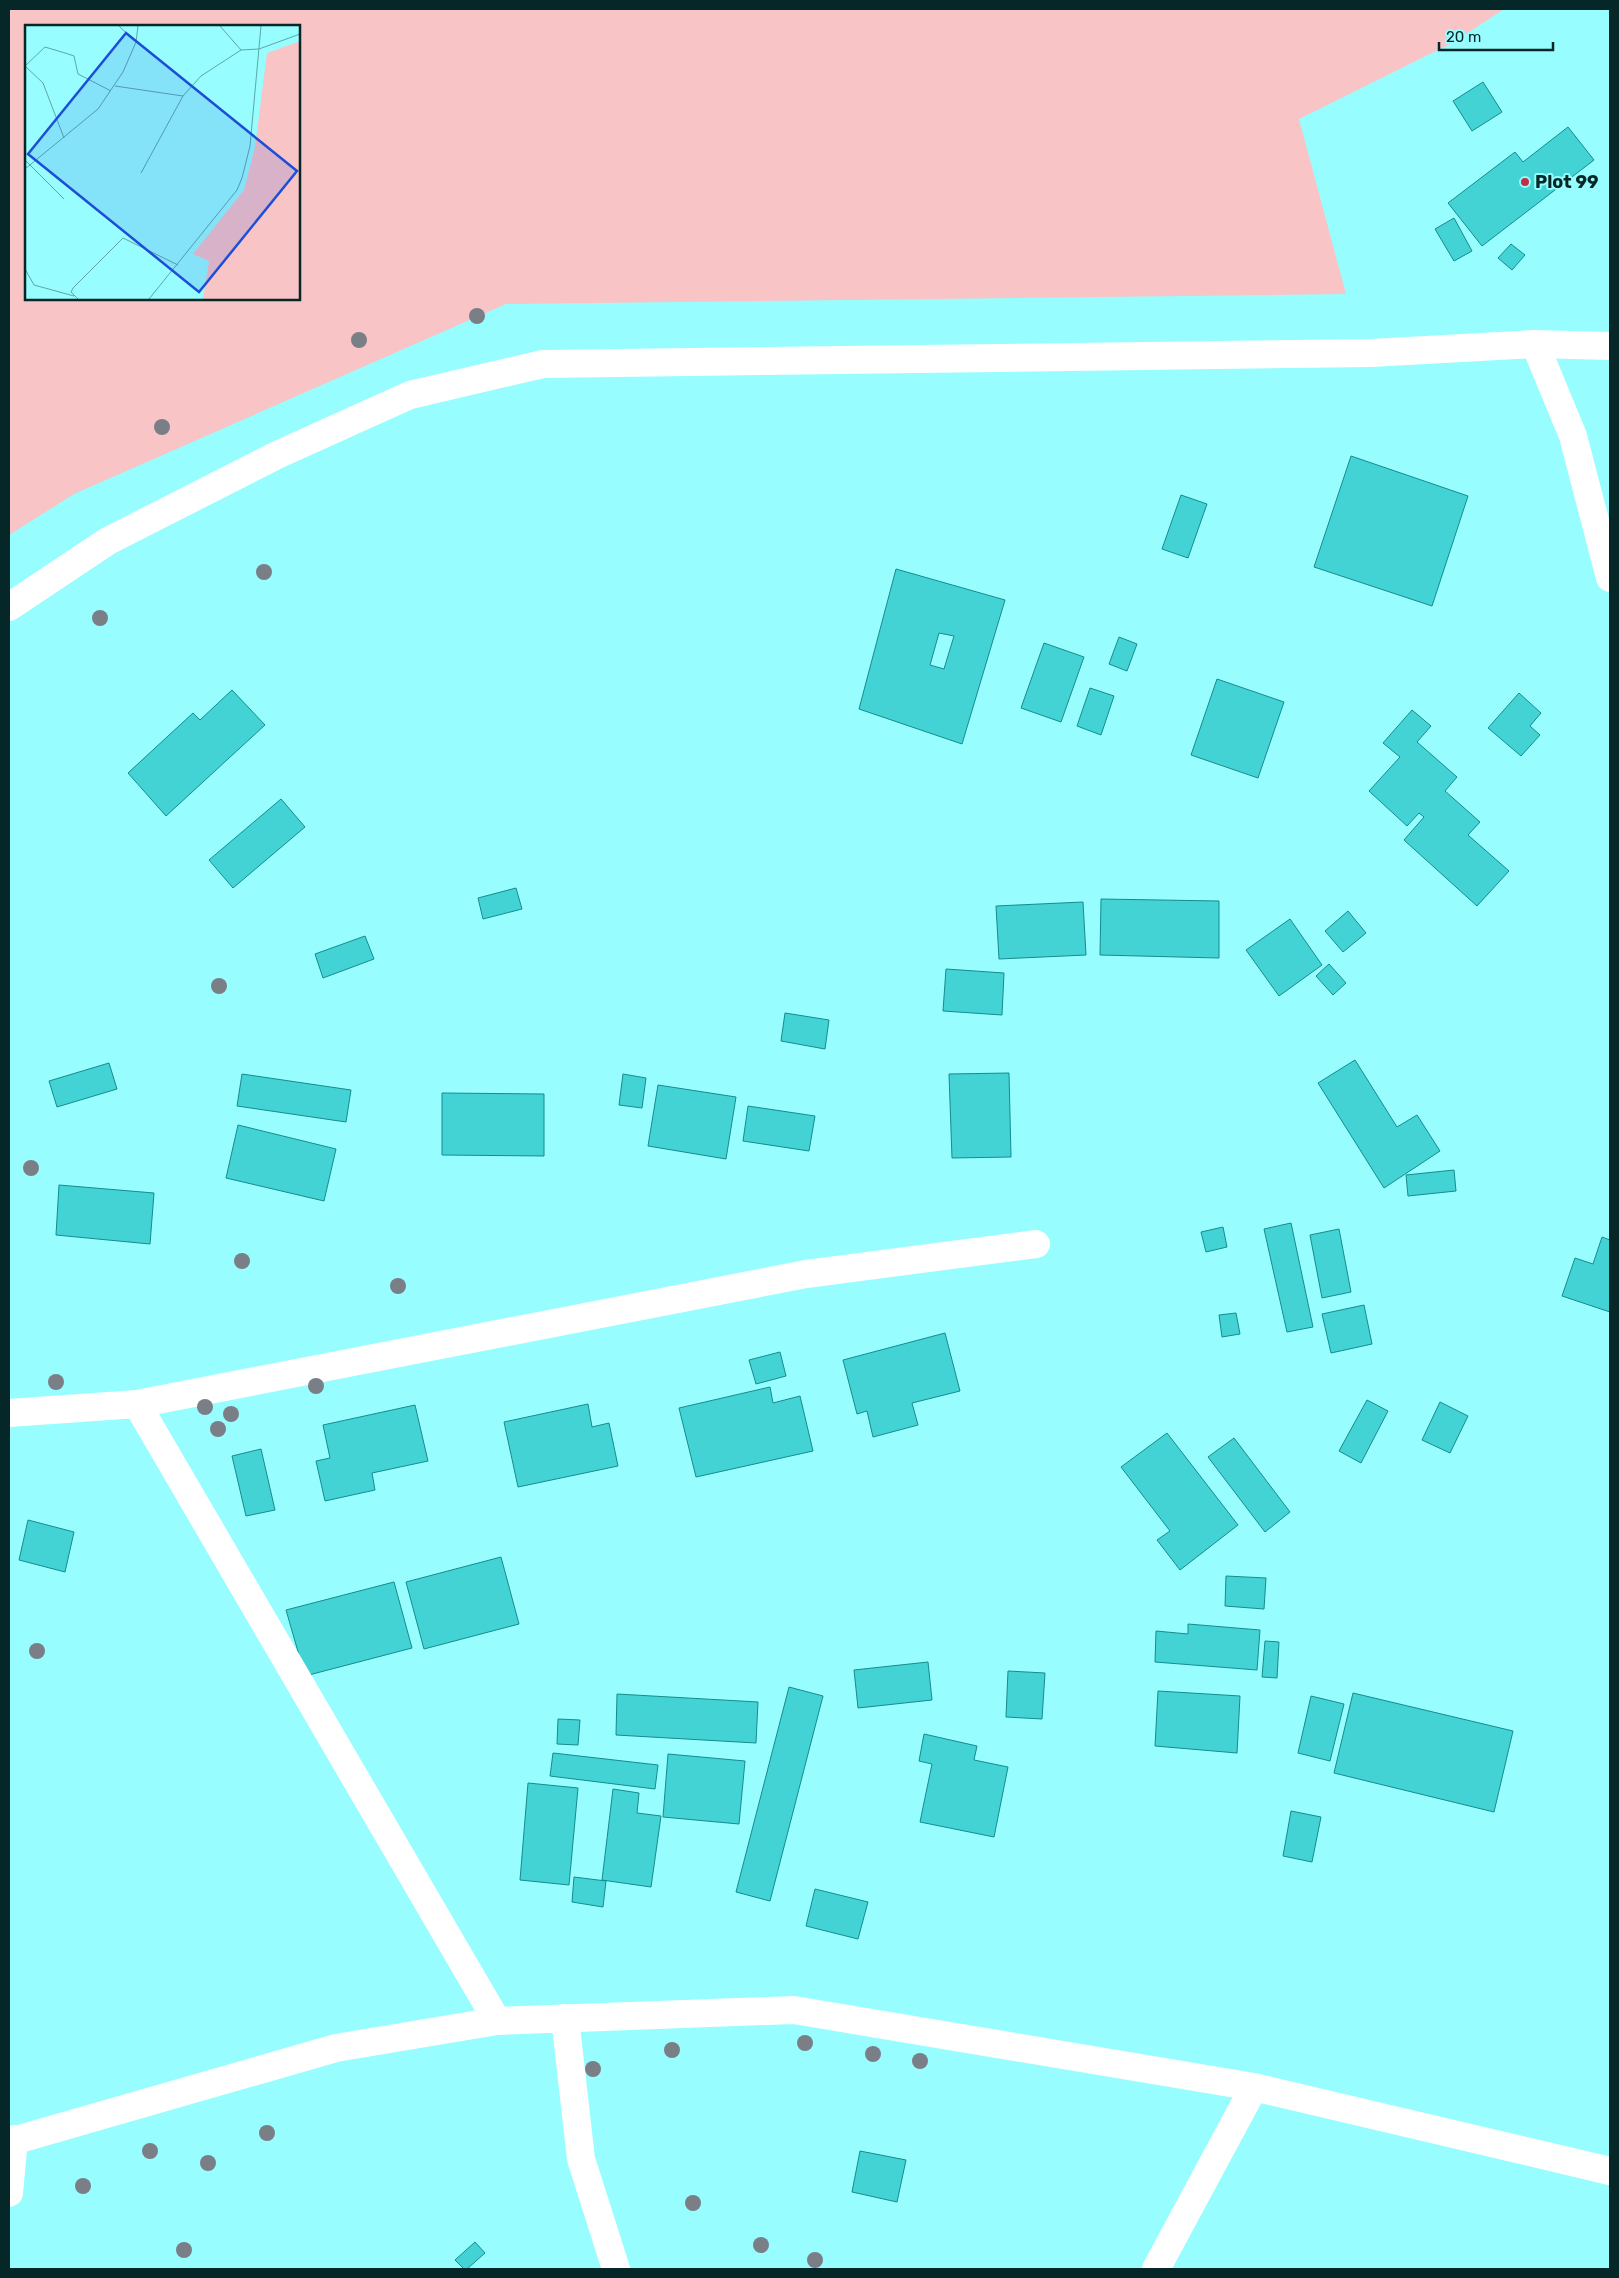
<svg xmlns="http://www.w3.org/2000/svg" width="1619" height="2278" font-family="Rubik,sans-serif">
	<rect width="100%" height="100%" fill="#97fdfe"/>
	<path fill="#f9c4c6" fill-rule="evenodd" d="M9,9h1495l-50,33 -155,77 47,175 -840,10 -432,190 -65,41zM26,26h273v273h-273z"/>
	<g fill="#43d3d5" stroke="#158c8e" fill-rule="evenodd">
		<path d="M1483,82l19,30 -30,19 -19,-30z"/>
		<path d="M1568,127l26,33 -112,86 -34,-43 67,-51 8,10z"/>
		<path d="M1454,218l18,33 -18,10 -19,-32z"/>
		<path d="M1511,244l14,11 -13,15 -14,-12z"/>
		<path d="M1351,456l117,40 -36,110 -118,-39z"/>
		<path d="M1181,495l26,9 -19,54 -26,-9z"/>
		<path d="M896,569l109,31 -43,144 -103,-35zM939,633l15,3 -10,33 -14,-4z"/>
		<path d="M1119,637l18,7 -10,27 -18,-7z"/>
		<path d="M1044,643l40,14 -23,65 -40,-14z"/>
		<path d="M1217,679l67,23 -26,76 -67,-23z"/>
		<path d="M1090,688l24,8 -13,39 -24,-9z"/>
		<path d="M232,690l33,35 -99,91 -38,-43 65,-60 7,7z"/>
		<path d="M1519,693l22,20 -11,13 10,9 -19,21 -33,-28z"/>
		<path d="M1412,710l19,16 -14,16 40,35 -12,14 35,31 -12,13 41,36 -32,35 -73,-66 20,-23 -5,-4 -12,13 -38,-35 31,-34 -17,-14z"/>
		<path d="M281,799l24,28 -72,61 -24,-28z"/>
		<path d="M516,888l6,21 -39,10 -5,-21z"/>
		<path d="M1101,899l118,2v57l-119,-3z"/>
		<path d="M1083,902l3,53 -87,4 -3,-53z"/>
		<path d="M1348,911l18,22 -23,19 -18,-21z"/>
		<path d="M1290,919l32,46 -43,31 -33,-46z"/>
		<path d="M365,936l9,23 -51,19 -8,-24z"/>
		<path d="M1329,964l17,19 -13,12 -17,-19z"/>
		<path d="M946,969l58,4 -2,42 -59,-4z"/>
		<path d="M785,1013l44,7 -4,29 -44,-8z"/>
		<path d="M1355,1060l42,67 20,-12 23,36 -56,37 -66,-105z"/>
		<path d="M109,1063l8,26 -60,18 -8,-26z"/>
		<path d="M1009,1073l2,84 -59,1 -3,-84z"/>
		<path d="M242,1074l109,16 -5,32 -109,-16z"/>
		<path d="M623,1074l23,4 -4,30 -23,-3z"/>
		<path d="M658,1085l78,12 -10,62 -78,-13z"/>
		<path d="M442,1093l102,1v62l-102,-1z"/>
		<path d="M748,1106l67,10 -6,35 -66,-10z"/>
		<path d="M238,1125l98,24 -12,52 -98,-23z"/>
		<path d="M1454,1170l2,21 -48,5 -2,-21z"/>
		<path d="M59,1185l95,8 -4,51 -94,-9z"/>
		<path d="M1291,1223l22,104 -26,5 -23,-103z"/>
		<path d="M1223,1227l4,20 -21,5 -5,-20z"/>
		<path d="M1339,1229l12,63 -29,6 -12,-63z"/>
		<path d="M1602,1237l8,3v72l-48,-16 13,-38 18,6z"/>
		<path d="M1364,1305l8,39 -41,9 -9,-39z"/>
		<path d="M1236,1313l4,21 -18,3 -3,-22z"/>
		<path d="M945,1333l15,58 -48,12 6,22 -45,12 -6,-26 -10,3 -14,-54z"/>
		<path d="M780,1352l6,24 -30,8 -7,-24z"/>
		<path d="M770,1387l3,16 27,-7 13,55 -117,26 -17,-69z"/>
		<path d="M1367,1400l21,11 -27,52 -22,-12z"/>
		<path d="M1440,1402l28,14 -18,37 -28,-13z"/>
		<path d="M588,1404l4,23 17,-4 9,43 -100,21 -14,-65z"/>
		<path d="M415,1405l13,56 -56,12 3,17 -50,11 -9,-40 14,-3 -7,-33z"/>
		<path d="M1167,1433l71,92 -58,45 -23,-30 13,-9 -49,-64z"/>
		<path d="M1234,1438l56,74 -25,20 -57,-75z"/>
		<path d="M261,1449l14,61 -29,6 -14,-60z"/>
		<path d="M28,1520l46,12 -9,40 -46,-12z"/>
		<path d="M501,1557l18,67 -95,25 -18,-67z"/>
		<path d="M1226,1576l40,2 -2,31 -39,-3z"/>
		<path d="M394,1582l18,66 -107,28 -19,-66z"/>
		<path d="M1188,1624l72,6 -3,40 -102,-8 1,-31 32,3z"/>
		<path d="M1265,1641l14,1 -2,36 -15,-1z"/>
		<path d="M928,1662l4,38 -74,8 -4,-38z"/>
		<path d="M1008,1671l37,2 -3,46 -36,-2z"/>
		<path d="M789,1687l34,9 -53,205 -34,-9z"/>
		<path d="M1158,1691l82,5 -3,57 -82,-7z"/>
		<path d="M1353,1693l160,38 -19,81 -160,-39z"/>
		<path d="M617,1694l141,8 -2,41 -140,-8z"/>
		<path d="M1311,1696l33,8 -14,57 -32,-8z"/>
		<path d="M558,1719l22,1 -2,25 -21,-1z"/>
		<path d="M924,1734l53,12 -3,14 34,7 -14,70 -74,-15 12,-58 -13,-3z"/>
		<path d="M553,1753l105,12 -3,24 -105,-13z"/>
		<path d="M668,1754l77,7 -6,63 -76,-7z"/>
		<path d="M528,1783l50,5 -9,97 -49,-5z"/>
		<path d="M613,1789l26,4 -2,20 24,3 -10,71 -49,-7z"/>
		<path d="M1291,1811l30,6 -9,45 -29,-6z"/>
		<path d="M574,1877l32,4 -3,26 -31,-5z"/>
		<path d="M815,1889l53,13 -10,37 -52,-13z"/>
		<path d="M860,2151l46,9 -9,42 -45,-10z"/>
		<path d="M475,2242l10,11 -18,16h-3l-9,-9z"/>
	</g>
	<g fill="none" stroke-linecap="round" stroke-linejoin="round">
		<g stroke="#fff" stroke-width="28">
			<path d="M1535,344l38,92 37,142"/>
			<path d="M9,607l99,-66 169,-86 133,-60 133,-31 828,-11 164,-9 75,2"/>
			<path d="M137,1404l360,617"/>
			<path d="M9,1413l128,-9 669,-130 230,-30"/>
			<path d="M565,2018l16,141 35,110"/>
			<path d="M9,2142l327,-94 161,-27 297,-11 460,77 356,84"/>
			<path d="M9,2193l5,-54"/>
			<path d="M1156,2269l98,-182"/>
		</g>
	</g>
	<g fill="#7a7e86">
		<circle cx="477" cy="316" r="8"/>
		<circle cx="359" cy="340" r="8"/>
		<circle cx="162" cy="427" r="8"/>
		<circle cx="264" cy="572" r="8"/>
		<circle cx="100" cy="618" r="8"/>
		<circle cx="219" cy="986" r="8"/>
		<circle cx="31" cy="1168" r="8"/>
		<circle cx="242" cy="1261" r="8"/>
		<circle cx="398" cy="1286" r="8"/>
		<circle cx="56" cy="1382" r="8"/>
		<circle cx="316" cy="1386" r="8"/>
		<circle cx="205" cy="1407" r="8"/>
		<circle cx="231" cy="1414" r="8"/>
		<circle cx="218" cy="1429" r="8"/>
		<circle cx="37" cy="1651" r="8"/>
		<circle cx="805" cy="2043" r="8"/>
		<circle cx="672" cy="2050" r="8"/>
		<circle cx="873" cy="2054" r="8"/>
		<circle cx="920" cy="2061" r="8"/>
		<circle cx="593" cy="2069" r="8"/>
		<circle cx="267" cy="2133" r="8"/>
		<circle cx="150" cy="2151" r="8"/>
		<circle cx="208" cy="2163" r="8"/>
		<circle cx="83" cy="2186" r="8"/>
		<circle cx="693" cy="2203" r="8"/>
		<circle cx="761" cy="2245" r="8"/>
		<circle cx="184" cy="2250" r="8"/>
		<circle cx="815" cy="2260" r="8"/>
	</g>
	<circle fill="#c02f48" stroke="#97fdfe" stroke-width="2" cx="1525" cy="182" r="5"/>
	<g text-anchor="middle" stroke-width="4" stroke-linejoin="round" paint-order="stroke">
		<g font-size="18" font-weight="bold" fill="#052728" stroke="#97fdfe" text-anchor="start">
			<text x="1535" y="188">Plot 99</text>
		</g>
	</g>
	<g transform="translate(25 25)">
		<rect width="275" height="275" fill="#97fdfe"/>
		<path d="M275,16v258h-97l6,-38 -16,-7 51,-64 11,-43 12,-94z" fill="#f9c4c6"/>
		<path fill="none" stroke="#5da7a8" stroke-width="1" d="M94,1l17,16M195,1l21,24M0,41l20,-19 20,6 9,3 4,18 33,17M0,41l18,17 21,55M90,61l68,10M0,135l39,39M0,144l73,-60 25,-37 13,-30 2,-16M116,148l42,-77 18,-20 40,-26 18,-1 41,-15M0,244l9,16 40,11M53,274l-7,-7 2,-4 50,-50 55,27M124,274l88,-109 5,-12 8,-32 11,-120"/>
		<path fill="#1d4ed8" fill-opacity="0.15" stroke="#1d4ed8" stroke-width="2.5" d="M101,8l171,138 -98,121 -171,-138z"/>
		<rect width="275" height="275" fill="none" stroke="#052728" stroke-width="2.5"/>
	</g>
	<rect width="1619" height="2278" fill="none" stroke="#052728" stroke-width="20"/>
	<path d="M1439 42v8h114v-8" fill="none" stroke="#052728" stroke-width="2.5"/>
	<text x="1446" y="42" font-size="15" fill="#052728" stroke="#97fdfe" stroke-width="4" paint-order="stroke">20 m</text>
</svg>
